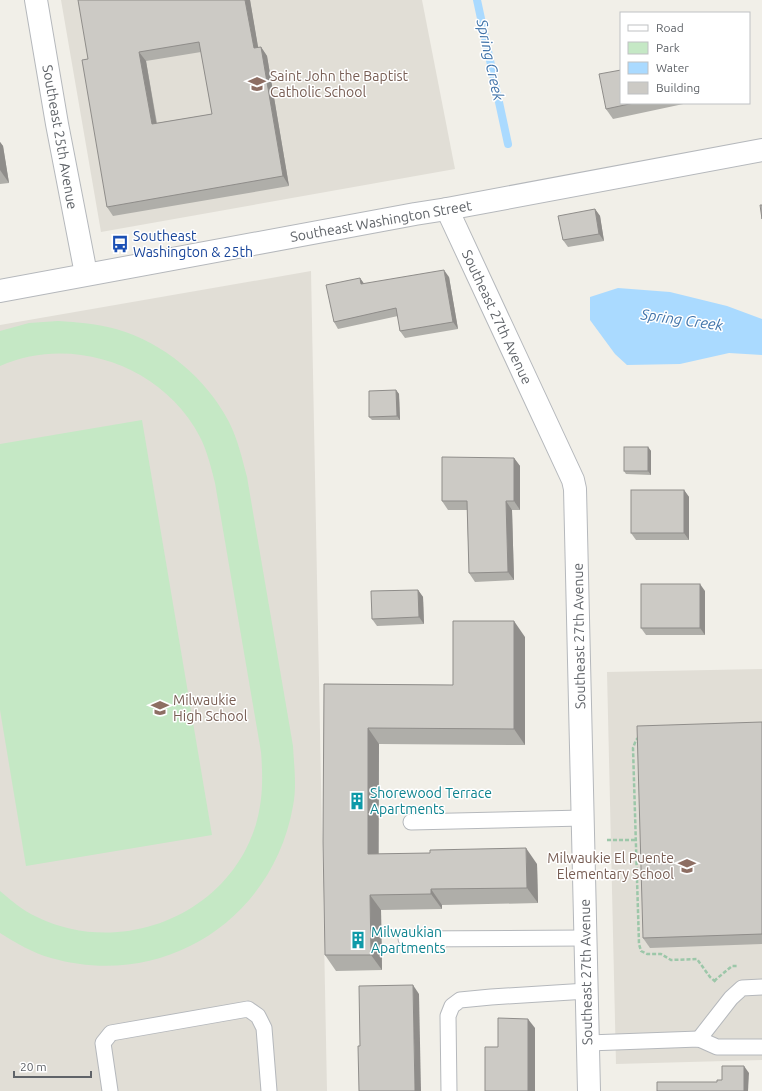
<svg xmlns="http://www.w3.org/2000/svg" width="762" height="1091" font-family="Ubuntu,sans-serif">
	<rect width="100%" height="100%" fill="#f1efe8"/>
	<g fill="#e1ded6">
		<path d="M61,0h361l33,169 -354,63z"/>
		<path d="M311,271l16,820h-327v-766z"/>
		<path d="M762,669v391l-146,4 -9,-392z"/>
	</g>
	<g fill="#c5e8c5">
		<path d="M58,321c20,1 39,3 58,8 47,13 91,50 113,93 9,18 13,36 18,55l46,269c1,20 4,40 0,60 -20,114 -130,184 -242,152 -18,-5 -35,-15 -51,-25v-42c12,10 23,20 37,26 84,41 192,-2 219,-93 7,-24 7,-47 5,-72l-46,-269c-4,-16 -8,-32 -15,-46 -37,-71 -127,-103 -200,-71v-35l29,-8z"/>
		<path d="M142,420l70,415 -186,31 -26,-156v-266z"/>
	</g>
	<path fill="#aadaff" d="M618,288l52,4 57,14 35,13v36l-33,-2 -49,11 -53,1 -12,-11 -25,-34v-23z"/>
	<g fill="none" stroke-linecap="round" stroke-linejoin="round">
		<path stroke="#aadaff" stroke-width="8" d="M477,0l31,144"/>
		<g stroke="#b5b8bc" stroke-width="17">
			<g id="service">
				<path d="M411,822l172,-4"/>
				<path d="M406,939l179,-1"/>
				<path d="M699,1039l32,-41 11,-10 20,-1"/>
				<path d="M588,1043l111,-4 18,8h45"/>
				<path d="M110,1091l-7,-48 8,-10 137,-24 10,7 6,12 5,63"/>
				<path d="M449,1091l-1,-75 4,-10 8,-6 31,-3 96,-6"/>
			</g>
		</g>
		<g stroke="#b5b8bc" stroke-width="24">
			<path id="minor" d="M36,0l21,124 29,150"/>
		</g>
		<g stroke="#b5b8bc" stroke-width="24">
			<g id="tertiary">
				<path d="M447,209l126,271 2,9 14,602"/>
				<path d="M0,291l415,-77 32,-5 315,-59"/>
			</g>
		</g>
		<g stroke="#9cc7a9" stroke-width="2.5" stroke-dasharray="4 2" stroke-linecap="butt">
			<path d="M639,737l-3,3 -3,8 6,196 2,7 6,3h14l10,6 26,-1 13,18 7,6"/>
			<path d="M607,840h29"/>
			<path d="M714,981l18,-15h6"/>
		</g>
		<use href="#service" stroke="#fff" stroke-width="15"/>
		<use href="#minor" stroke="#fff" stroke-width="22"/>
		<use href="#tertiary" stroke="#fff" stroke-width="22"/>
	</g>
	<g fill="#afaea9" fill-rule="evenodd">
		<path d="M80,0h170l8,48 3,-1 6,9 22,130 -176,30 -6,-9 -19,-148zM201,52l11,62 -55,9 -11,-62z"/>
		<path d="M621,103h67l-75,16 -7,-10z"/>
		<path d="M0,142l3,4 6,37 -9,1z"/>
		<path d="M595,209l5,7 4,25 -36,6 -5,-7z"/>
		<path d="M449,277l9,52 -53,9 -5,-7 -2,-15 -60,13 -4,-7 26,-44 4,6z"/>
		<path d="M396,390l3,4 1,26h-28l-3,-3z"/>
		<path d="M648,447l3,4v24l-25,-1 -2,-3z"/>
		<path d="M514,458l6,8v44h-8l2,70 -39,2 -6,-9 -2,-63h-19l-6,-9z"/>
		<path d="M684,490l5,7v43h-53l-5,-7z"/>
		<path d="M418,590l5,7 1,27 -47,2 -5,-7z"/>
		<path d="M705,591v44h-59l-5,-7z"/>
		<path d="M525,637v108l-146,-1v110l158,10 1,39 -96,2v4l-61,1 1,60 -46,1 -11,-16 -1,-271 129,1z"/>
		<path d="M762,722v222l-112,4 -7,-10z"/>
	</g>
	<g fill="#8f8d8a">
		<path d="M245,0h5l10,58 -6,-10z"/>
		<path d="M261,47l6,9 22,130 -6,-10z"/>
		<path d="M139,52l7,9 12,72 -6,-9z"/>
		<path d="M0,142l3,4 6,37 -9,-13z"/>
		<path d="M595,209l5,7 4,25 -5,-7z"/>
		<path d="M444,270l5,7 9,52 -5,-7z"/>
		<path d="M360,278l5,7 -4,-1z"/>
		<path d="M396,390l3,4 1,26 -3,-4z"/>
		<path d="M648,447l3,4v24l-3,-4z"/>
		<path d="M514,458l6,8v44l-6,-9z"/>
		<path d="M684,490l5,7v43l-5,-7z"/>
		<path d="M506,501l6,9 2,70 -6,-8z"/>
		<path d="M700,584l5,7v44l-5,-7z"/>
		<path d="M418,590l5,7 1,27 -5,-7z"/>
		<path d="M514,621l11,16v108l-11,-16z"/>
		<path d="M368,728l11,16 -1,125 -10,-15z"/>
		<path d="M526,848l11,16 1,39 -11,-15z"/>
		<path d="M431,889l11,16v4l-11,-15z"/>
		<path d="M370,895l11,15 1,60 -11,-15z"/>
		<path d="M413,985l6,9 2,97h-6z"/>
		<path d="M528,1019l7,9v63h-7z"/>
		<path d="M744,1066l5,7 -1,18h-4z"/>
	</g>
	<g fill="#cccac5" stroke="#8f8d8a" fill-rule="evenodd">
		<path d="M78,0h167l9,48 7,-1 22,129 -176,31 -25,-147 6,-1zM199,42l13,72 -60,10 -13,-72z"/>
		<path d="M621,70v33h13l-28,6 -7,-35z"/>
		<path d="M760,205h2v14z"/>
		<path d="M595,209l4,25 -36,6 -5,-24z"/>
		<path d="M444,270l9,52 -53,9 -4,-23 -62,14 -8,-37 34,-7 1,6z"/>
		<path d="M396,390l1,26 -28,1v-26z"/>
		<rect x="624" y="447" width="24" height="24"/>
		<path d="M442,457l72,1v43h-8l2,71 -39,1 -2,-72h-25z"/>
		<rect x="631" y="490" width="53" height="43"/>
		<rect x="641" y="584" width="59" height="44"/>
		<path d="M418,590l1,27 -47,2 -1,-28z"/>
		<path d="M453,621h61v108l-146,-1v126l62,-1v-3l96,-2 1,40 -96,1v5l-61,1 1,60h-46l-2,-113 1,-158 129,1z"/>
		<path d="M762,722v212l-119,4 -6,-212z"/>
		<path d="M413,985l2,106h-56l-1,-45h2l-1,-60z"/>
		<path d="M498,1018l30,1v72h-43v-44h13z"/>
		<path d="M722,1066h22v25h-87v-9h60v-2h5z"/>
	</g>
	<defs>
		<g id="school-bare" transform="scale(1.38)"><path d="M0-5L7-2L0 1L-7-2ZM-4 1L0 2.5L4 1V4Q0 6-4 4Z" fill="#8d6e63" stroke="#fff" stroke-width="2.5" paint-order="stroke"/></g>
		<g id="bus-bare" transform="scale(1.38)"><path d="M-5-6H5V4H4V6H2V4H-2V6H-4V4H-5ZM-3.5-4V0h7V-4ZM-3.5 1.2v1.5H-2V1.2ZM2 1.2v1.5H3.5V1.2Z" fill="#1a4fb4" stroke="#fff" stroke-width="2.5" paint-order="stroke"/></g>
		<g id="building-bare" transform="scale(1.38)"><path d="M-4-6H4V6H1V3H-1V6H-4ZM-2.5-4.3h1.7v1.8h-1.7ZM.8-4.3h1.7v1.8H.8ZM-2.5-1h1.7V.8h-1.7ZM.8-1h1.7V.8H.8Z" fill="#0f9aa8" stroke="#fff" stroke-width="2.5" paint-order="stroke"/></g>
	</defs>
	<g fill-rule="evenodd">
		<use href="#school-bare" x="257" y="84"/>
		<use href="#bus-bare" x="120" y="244"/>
		<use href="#school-bare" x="160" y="708"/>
		<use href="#building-bare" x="357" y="801"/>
		<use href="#school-bare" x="687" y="866"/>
		<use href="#building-bare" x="358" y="940"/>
	</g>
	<g text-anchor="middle" stroke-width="3" stroke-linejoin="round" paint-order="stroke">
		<g font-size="14" fill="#785e54" stroke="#fff" text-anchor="start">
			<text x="270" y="81">Saint John the Baptist<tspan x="270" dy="16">Catholic School</tspan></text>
			<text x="173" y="705">Milwaukie<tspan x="173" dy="16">High School</tspan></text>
			<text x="674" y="863" text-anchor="end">Milwaukie El Puente<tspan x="674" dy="16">Elementary School</tspan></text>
		</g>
		<g font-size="14" fill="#5f6368" stroke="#fff">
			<text transform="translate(60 137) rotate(80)" y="5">Southeast 25th Avenue</text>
			<text transform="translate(381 221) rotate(-10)" y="5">Southeast Washington Street</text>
			<text transform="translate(497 317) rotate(65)" y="5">Southeast 27th Avenue</text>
			<text transform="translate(579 636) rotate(-91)" y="5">Southeast 27th Avenue</text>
			<text transform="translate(586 972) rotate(-91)" y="5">Southeast 27th Avenue</text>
		</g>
		<g font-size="14" fill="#164399" stroke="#fff" text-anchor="start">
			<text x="133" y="241">Southeast<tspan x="133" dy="16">Washington &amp; 25th</tspan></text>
		</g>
		<g font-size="14" fill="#0d838f" stroke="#fff" text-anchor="start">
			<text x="370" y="798">Shorewood Terrace<tspan x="370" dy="16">Apartments</tspan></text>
			<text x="371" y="937">Milwaukian<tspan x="371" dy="16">Apartments</tspan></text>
		</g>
		<g font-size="15" font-style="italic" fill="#4174aa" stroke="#fff">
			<text transform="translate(490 60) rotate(78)" y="5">Spring Creek</text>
			<text transform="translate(682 320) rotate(8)" y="5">Spring Creek</text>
		</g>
	</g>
	<rect x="620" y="12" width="130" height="92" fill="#ffffff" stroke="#bfc1c3"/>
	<rect x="628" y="25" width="20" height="6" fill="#ffffff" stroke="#bfc1c3"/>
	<text x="656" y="32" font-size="12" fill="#5f6368">Road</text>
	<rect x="628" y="42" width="20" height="12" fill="#c5e8c5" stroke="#bfc1c3"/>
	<text x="656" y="52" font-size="12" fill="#5f6368">Park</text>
	<rect x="628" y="62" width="20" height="12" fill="#aadaff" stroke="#bfc1c3"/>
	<text x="656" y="72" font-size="12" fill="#5f6368">Water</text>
	<rect x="628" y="82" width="20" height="12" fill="#cccac5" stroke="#bfc1c3"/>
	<text x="656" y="92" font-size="12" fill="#5f6368">Building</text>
	<path d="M14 1071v6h77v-6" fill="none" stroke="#5f6368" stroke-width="2"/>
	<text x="20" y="1071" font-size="12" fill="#5f6368" stroke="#ffffff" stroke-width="3" paint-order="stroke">20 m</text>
</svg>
